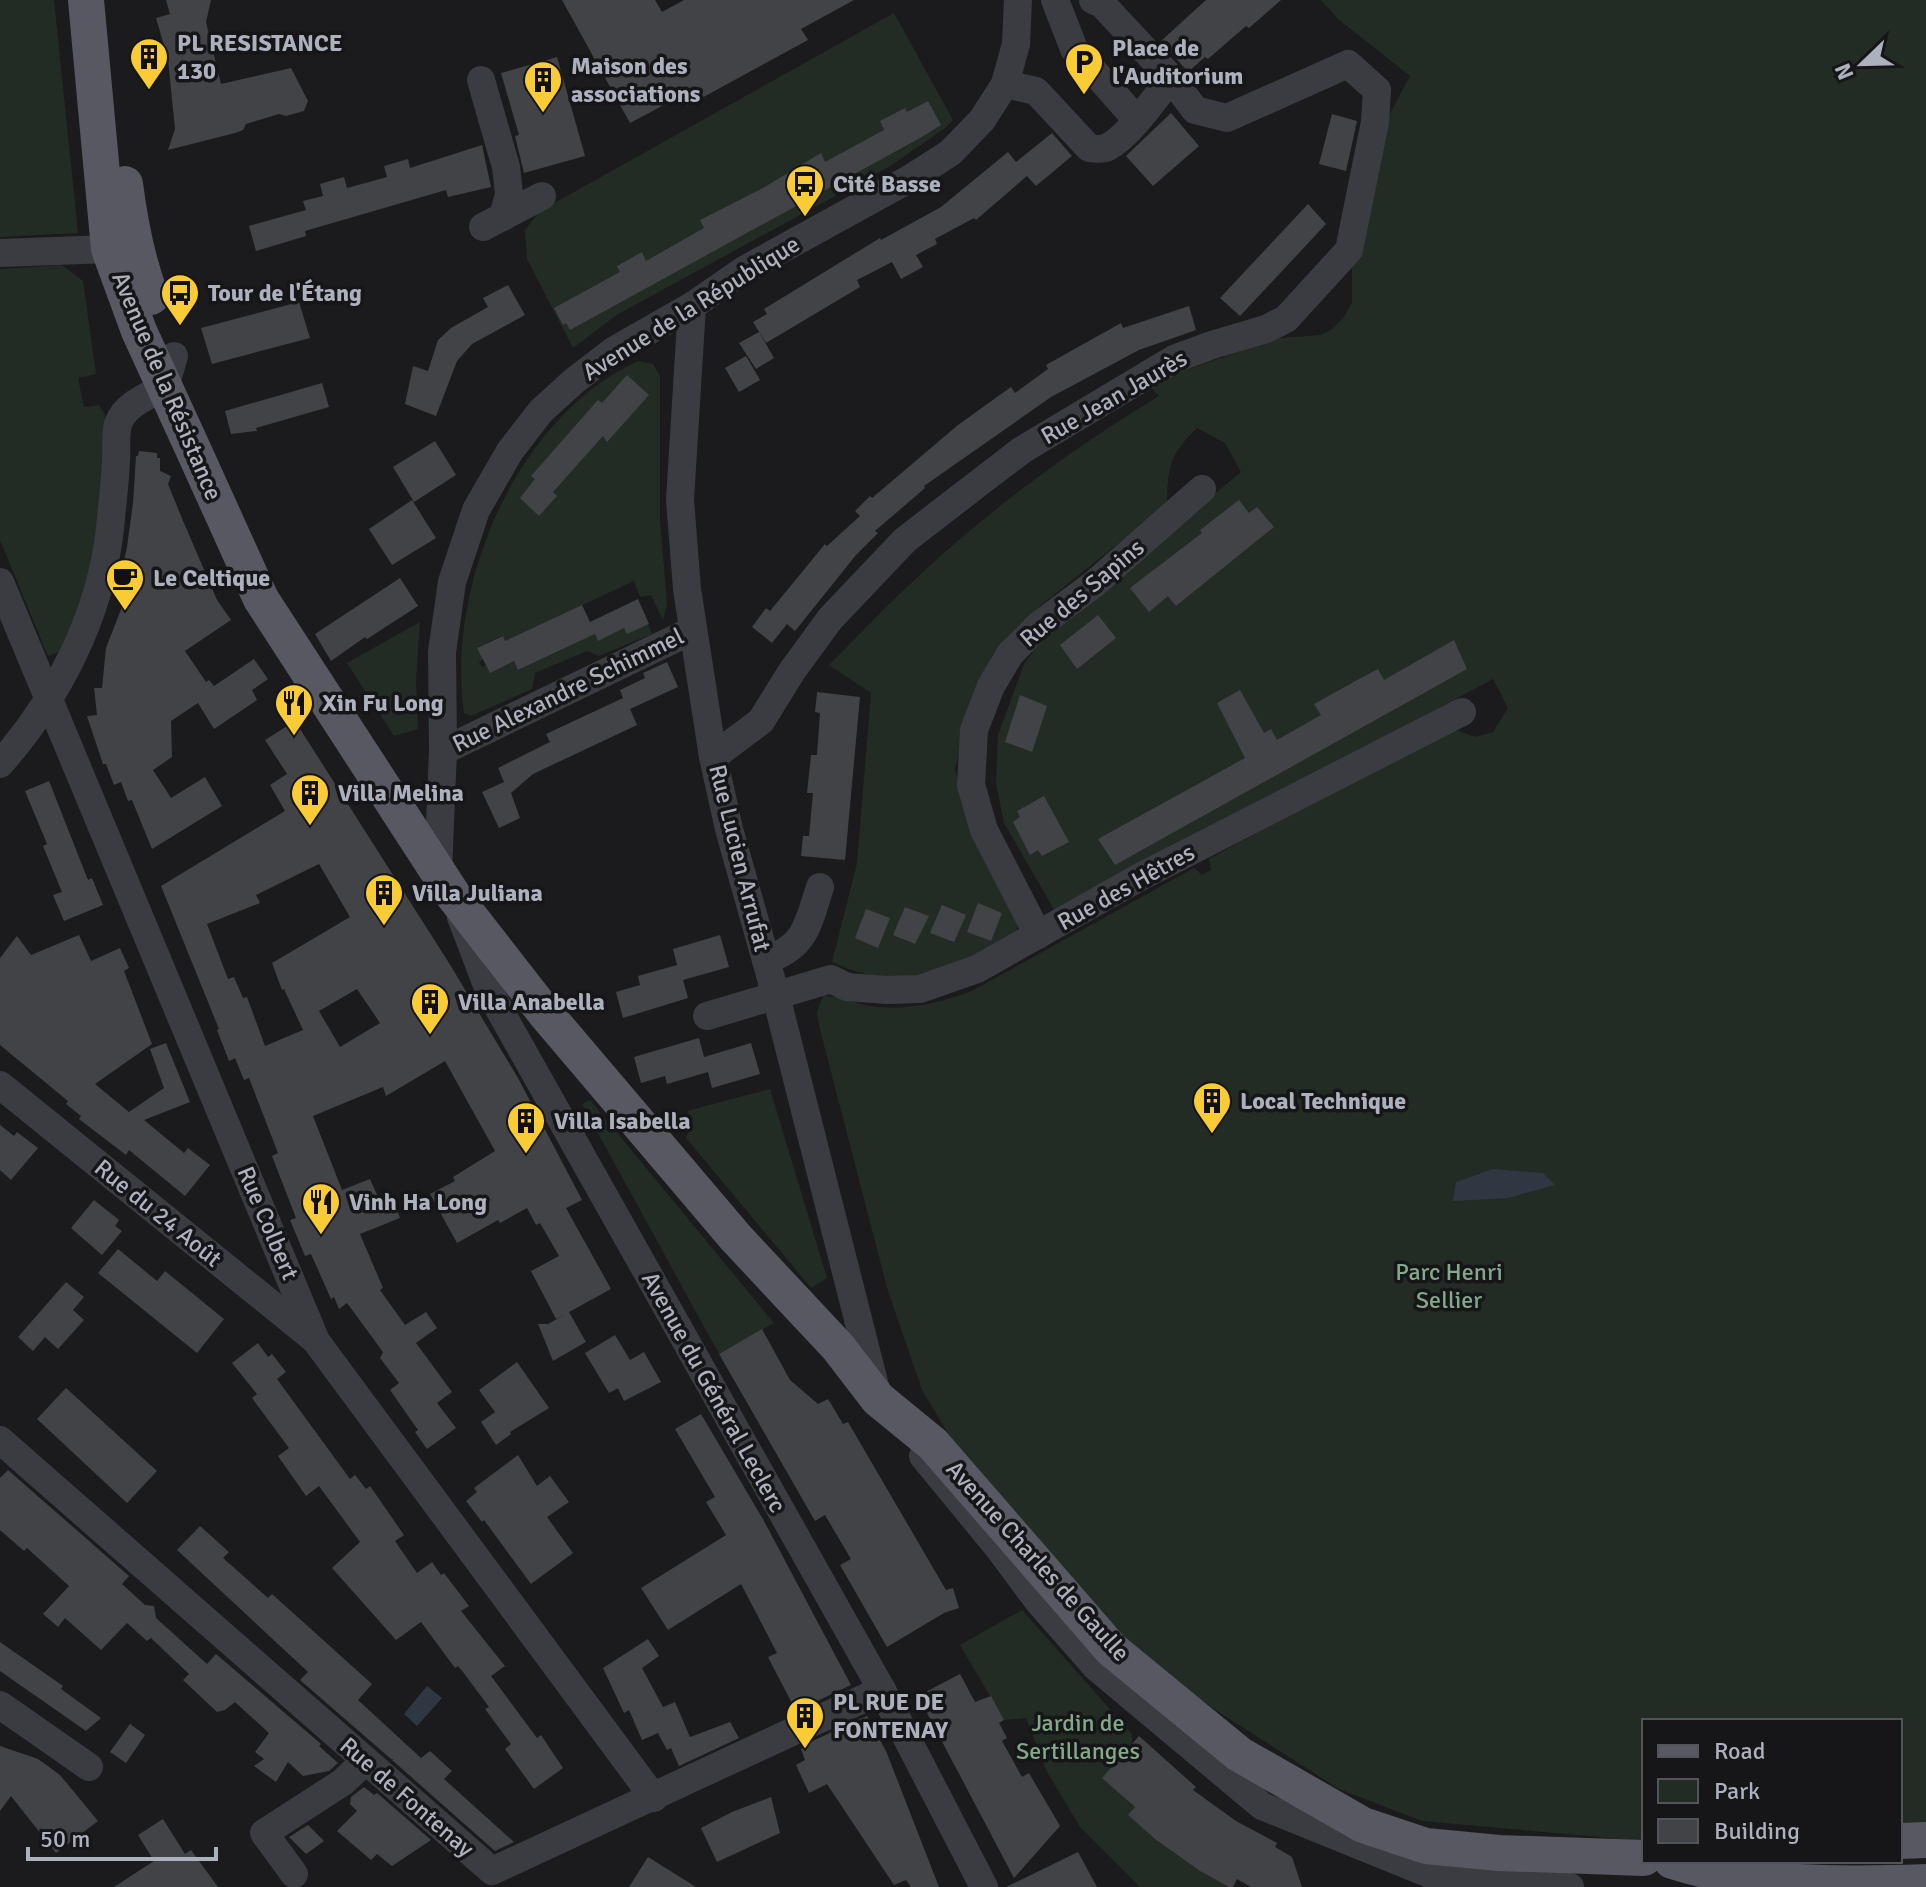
<svg xmlns="http://www.w3.org/2000/svg" width="1926" height="1887" font-family="Signika,sans-serif">
	<rect width="100%" height="100%" fill="#1b1b1d"/>
	<g fill="#222c24">
		<path d="M0,0h54l24,233 -78,4z"/>
		<path d="M1321,0h605v1830l-26,2v-111h-256v120l-222,-20 -83,-32 -125,-80 -106,-79 -147,-175 -39,-65 -34,-99 -69,-265 -2,-14 6,-16c20,-1 36,10 56,11 32,3 63,-5 93,-16l222,-123 8,7 9,-5 -2,-11 152,-84 95,-45 19,7 18,-5 15,-24 -15,-29 -437,234 -52,-90 -8,-39 2,-49 26,-71 21,-28 196,-164 -16,-29 -28,-15c-28,27 -29,39 -30,77l-126,100 -28,26 -19,21 -21,42 -18,75 12,47 48,99c2,8 5,15 -1,23 -12,16 -83,38 -104,40 -26,2 -54,-5 -78,-16l25,-99 14,-170 -42,-28c26,-26 51,-53 78,-78 76,-73 163,-137 252,-191l-12,-13 133,-45 41,-3 11,-6 12,-12 8,-15v-35l32,-142 26,-49 -72,-57z"/>
		<path d="M894,13l59,107 -8,8 -53,37 -274,149 -45,34 -46,-89 -2,-29 15,-19z"/>
		<path d="M62,265l21,16 13,93 -18,4 6,29 15,-2 6,10c-1,29 1,59 -2,87 -6,53 -21,100 -41,149l-14,5 -48,-116v-271z"/>
		<path d="M638,361l15,3 7,12v143l7,85 -4,16 -12,-25 -11,2 -6,-16 -129,60 -3,-5 -24,11 5,12 -4,3 3,5 4,-2 4,7 24,-11 5,9 76,-36 3,7 26,-13 24,-4 4,10 -53,22 -12,-5 -52,22 -3,16 -61,27 -7,-3c-18,-128 52,-296 174,-352z"/>
		<path d="M420,622l-4,58 2,49 -24,7 -47,-73z"/>
		<path d="M770,1089l57,189 -16,10 -125,-150 5,-14 -4,-13z"/>
		<path d="M590,1100l184,223 -55,31 -137,-250z"/>
		<path d="M1022,1610l110,124v9l-29,35 32,29 -7,8c32,28 64,52 101,72h-89l-60,-60 -34,-57 -20,-52 -22,2 -44,-75z"/>
	</g>
	<g fill="#2f3842">
		<path d="M1493,1169l50,4 12,12 -47,13 -55,3 3,-19z"/>
		<path d="M427,1686l15,12 -25,28 -13,-12z"/>
	</g>
	<g fill="#424347" fill-rule="evenodd">
		<path d="M166,0h45l-5,22 15,62 70,-16 17,33 -4,10 -18,5 -7,-2 -33,10 -3,6 -8,3 -67,17 7,-21 -7,-70 -12,-41 14,-4z"/>
		<path d="M562,0h93l7,12 22,-12h170l-53,29 7,11 -121,66 -6,-10 -51,27z"/>
		<path d="M1206,0h75l-32,28 -3,-2 -38,33 -3,-2 -17,15 -27,-31z"/>
		<path d="M557,57l28,99 -61,17 -9,-37 4,-1 -18,-62z"/>
		<path d="M928,101l13,24 -21,13 -350,192 -4,-7 -3,2 -9,-17 66,-36 -3,-6 25,-14 4,9 58,-33 -4,-8 63,-32 58,-35 4,9 59,-32 -4,-9 25,-13 2,4z"/>
		<path d="M1171,113l28,33 -46,40 -27,-30z"/>
		<path d="M1332,114l25,7 -11,50 -27,-7z"/>
		<path d="M1052,133l20,23 -36,30 -9,-10 -51,44 -2,-2 -39,21 2,5 -21,11 7,12 -22,12 -9,-17 -35,18 3,7 -94,56 -13,-21 14,-8 -3,-5 116,-71 1,2 60,-33 67,-55 8,10z"/>
		<path d="M482,145l9,42 -43,10 -2,-7 -141,41 1,5 -50,15 -7,-25 57,-16 -3,-9 20,-5 -3,-12 24,-7 3,11 40,-11 -3,-11 24,-7 2,9z"/>
		<path d="M1308,204l18,20 -86,92 -20,-18z"/>
		<path d="M508,285l17,30 -53,29 -15,17 -21,55 -31,-12 8,-38 15,5 10,-31 13,-12 37,-21 -5,-9z"/>
		<path d="M299,302l11,36 -98,26 -11,-36z"/>
		<path d="M1189,306l7,24 -57,20 -88,47 -127,89 1,2 -50,43 3,2 -22,22 -61,76 -8,-7 -15,19 -20,-16 14,-19 4,3 55,-67 2,2 33,-30 -5,-5 15,-15 2,2 86,-73 53,-38 4,6 33,-24 -2,-4 75,-42 2,5z"/>
		<path d="M759,332l15,26 -18,11 -17,-26z"/>
		<path d="M746,356l14,24 -21,12 -14,-24z"/>
		<path d="M627,375l22,20 -42,47 -4,-6 -50,56 4,4 -18,20 -19,-18 15,-19 -4,-3 67,-76 4,3z"/>
		<path d="M322,383l7,24 -73,21 1,3 -26,3 -6,-23z"/>
		<path d="M435,441l21,34 -42,27 -21,-35z"/>
		<path d="M139,451l18,2v5h3v13l11,5 -3,8 13,32 36,84 14,20 -46,31 21,31 3,-2 5,6 40,-27 14,20 -16,11 5,10 -43,29 -16,-26 -27,18 1,36 -19,13 18,28 34,-21 17,29 -70,43 -20,-49 -4,1 -7,-19 -7,3 -8,-21h-3l-16,-48 10,-1 -3,-27h8l4,-40 19,-49 -9,-2 11,-50 6,-44 3,-47h2z"/>
		<path d="M412,500l24,38 -44,27 -23,-36z"/>
		<path d="M1239,500l10,13 8,-6 17,20 -98,79 -8,-10 -19,16 -19,-24 72,-55 -2,-3z"/>
		<path d="M400,578l18,28 -51,33 -2,-2 -34,24 -16,-27z"/>
		<path d="M638,599l11,25 -22,10 -3,-6 -26,13 -3,-7 -77,36 -4,-9 -24,12 -13,-25 26,-12 2,5 77,-36 8,17z"/>
		<path d="M1098,615l18,23 -39,31 -17,-24z"/>
		<path d="M1454,640l13,29 -352,196 -17,-26 147,-81 -28,-55 23,-13 24,43 7,-4 6,11 44,-25 -7,-11 45,-25 19,-10 6,11z"/>
		<path d="M667,662l11,25 -48,22 7,16 -104,49 -22,19 9,25 -21,10 -17,-36 22,-10 -6,-14 52,-26 -4,-8 77,-36 -3,-8 25,-12 -2,-5z"/>
		<path d="M817,692l43,5 -15,163 -44,-4 2,-20h6l4,-43h-6l4,-38h6l3,-42 -5,-1z"/>
		<path d="M1020,695l27,11 -15,46 -27,-10z"/>
		<path d="M295,721l154,242 69,115 64,122 -16,8 45,81 -42,23 17,30 -33,19 -15,-37h10l16,-9 -8,4 -25,-48 28,-15 -19,-33 -4,2 -9,-17 -27,15 -2,-3 -41,23 -27,-49 25,-13 -2,-4 42,-26 -50,-90 -59,35 -3,-9 -70,29 29,74 28,-11 8,18 12,-5 10,26 -40,16 23,54 -3,2 25,35 21,-13 11,16 -21,15 36,49 -15,11 19,25 -29,21 -12,-17 3,-2 -28,-40 9,-7 -19,-25 3,-6 -36,-49 -8,6 -5,-12 -3,2 -20,-45 -6,2 -15,-36 6,-2 -24,-62 6,-3 -29,-75 -5,2 -9,-22 -6,3 -12,-31 2,-1 -58,-143 124,-75 -15,-26 17,-11 -22,-34zM319,864l31,53 -78,46 10,27 2,-1 19,41 -38,16 -18,-49 -4,1 -9,-21 -6,2 -21,-55 53,-21 -4,-8zM357,989l23,34 -40,24 -21,-36z"/>
		<path d="M49,781l39,99 4,-2 11,27 -39,16 -11,-26 9,-3 -19,-46 4,-2 -22,-53z"/>
		<path d="M1044,796l25,46 -27,14 -4,-6 -8,5 -17,-33 7,-5 -3,-6z"/>
		<path d="M978,903l24,10 -11,28 -24,-9z"/>
		<path d="M942,905l24,10 -12,27 -24,-9z"/>
		<path d="M905,907l24,9 -14,28 -22,-9z"/>
		<path d="M866,909l24,9 -12,30 -23,-10z"/>
		<path d="M79,935l12,26 29,-13 9,20 -5,3 28,73 -57,40 34,28 35,-24 -14,-39 16,-6 24,59 -46,18 40,33 4,-5 22,17 -25,31 -56,-46 -3,5 -47,-36 2,-3 -15,-12 2,-3 -68,-56v-87l17,-22 14,19z"/>
		<path d="M720,935l9,32 -46,13 5,18 -65,20 -7,-26 24,-7 -2,-9 39,-11 -4,-16z"/>
		<path d="M699,1038l5,19 47,-14 9,31 -48,14 -4,-16 -41,12 -2,-8 -24,7 -7,-26z"/>
		<path d="M0,1125l14,11 3,-4 21,16 -27,32 -11,-10z"/>
		<path d="M94,1200l25,20 -4,6 7,5 -20,24 -31,-27z"/>
		<path d="M118,1249l39,32 8,-10 59,48 -27,34 -99,-80z"/>
		<path d="M66,1282l18,15 -11,13 11,10 -26,29 -13,-12 -12,14 -15,-14z"/>
		<path d="M762,1329l28,51 28,24 10,-5 15,25 5,-2 98,168 7,-2 6,20 -15,5 -57,34 -47,-82 11,-6 -26,-44 -10,6 -96,-167z"/>
		<path d="M615,1335l15,25 14,-8 17,30 -37,19 -6,-13 -9,5 -24,-40z"/>
		<path d="M258,1343l10,14 4,-3 14,18 -9,7 73,100 5,-4 11,14 4,-3 34,49 -9,6 22,32 15,-11 9,13 3,-2 25,33 -8,5 44,55 -14,10 46,62 4,-3 22,33 -29,21 -29,-40 6,-5 -26,-35 4,-2 -26,-35 -5,-6 -3,2 -34,-46 -25,18 -64,-72 28,-26 -41,-56 -13,10 -28,-40 11,-8 -37,-50 5,-4 -25,-31z"/>
		<path d="M517,1362l32,46 -39,24 1,2 -15,11 -15,-23 14,-10 -16,-22z"/>
		<path d="M66,1388l91,83 -30,32 -90,-84z"/>
		<path d="M701,1414l63,107 87,164 -55,26 -28,-54 9,-4 -36,-69 -73,46 -27,-42 85,-53 -20,-33 9,-5 -40,-68z"/>
		<path d="M518,1455l19,31 13,-10 19,26 -22,15 26,36 -42,31 -47,-64 -2,2 -16,-21 11,-9 -3,-4z"/>
		<path d="M8,1470l121,106 -7,8 23,21 9,1 2,12 51,46 9,-10 105,90 -2,2 19,17 -9,8 -26,5 -15,-14 -12,20 -22,-16 10,-7 -9,-7 14,-19 -34,-31 -10,8 -8,2 -34,-32 6,-6 -38,-36 -4,3 -20,-18 -26,27 -36,-32 -7,9 -15,-13 26,-28 -42,-38 -3,3 -24,-21v-52z"/>
		<path d="M200,1526l29,26 -6,6 45,40 4,-4 100,90 -14,16 63,58 9,-7 22,20 -8,8 70,63 -19,9 -103,-91 2,-1h-3l-91,-79 8,-8 -131,-122z"/>
		<path d="M648,1639l11,17 -17,12 21,39 12,-5 15,35 40,-15 9,16 -60,28 -8,-18 -4,2 -9,-17 -16,7 -13,-30 -5,3 -21,-45z"/>
		<path d="M0,1642l63,44 -2,3 40,29 -15,13 -86,-60z"/>
		<path d="M960,1674l15,28 16,-6 13,24 -5,3 8,15 -5,3 20,36 7,-4 31,53 -46,52 -96,-182z"/>
		<path d="M867,1716l19,35 53,136h-28l-5,-7 -12,5 -67,-101 -18,9 -13,-28 9,-5 -4,-11 6,-3 -1,-2z"/>
		<path d="M130,1724l15,11 -19,28 -16,-11z"/>
		<path d="M1139,1736l57,51 -3,3 43,31 41,22 -2,4 17,10 10,30h-51l-14,-8 -4,8h-4l-29,-16 -45,-32 -27,-24 7,-8 -33,-29z"/>
		<path d="M0,1746l38,13 22,16 38,46 -42,32 -45,-57 -11,15z"/>
		<path d="M364,1787l10,8 3,-2 54,47 -39,26 -15,-12 -6,6 -34,-29 20,-20 -7,-7 1,-7z"/>
		<path d="M771,1797l9,36 -63,29 -16,-34 31,-16z"/>
		<path d="M163,1819l22,35 6,-4 27,37h-104l40,-26 -16,-26z"/>
		<path d="M308,1825l16,16 -18,13 -17,-17z"/>
		<path d="M1078,1852l19,35h-91z"/>
		<path d="M648,1857l48,30h-67z"/>
	</g>
	<g fill="none" stroke-linecap="round" stroke-linejoin="round">
		<g stroke="#3b3c42" stroke-width="28">
			<path d="M1055,0l19,49 63,71"/>
			<path d="M481,80l25,87 3,27 -6,23"/>
			<path d="M1005,84l31,7 53,57c6,1 13,2 19,-1 22,-12 47,-49 63,-69"/>
			<path d="M483,227l59,-31"/>
			<path d="M0,253l109,-4 15,9"/>
			<path d="M692,306l-12,194 7,89 26,168 16,72 47,167 100,394"/>
			<path d="M0,582l316,759 338,457"/>
			<path d="M443,751l250,-121"/>
			<path d="M713,757l48,-36 31,-50 38,-52 75,-79 79,-61 38,-29 152,-91 38,-14 54,-16 20,-10 63,-69 26,-128 2,-32 -29,-26 -121,54 -32,-8 -24,-32 -69,-74 -9,-4"/>
			<path d="M0,764c58,-66 100,-147 110,-235 2,-23 5,-45 6,-68 1,-10 -1,-26 2,-37 7,-20 30,-28 47,-37l9,-31"/>
			<path d="M438,872l5,-121 -1,-99 10,-70 24,-72 34,-59 31,-40 33,-30 39,-30 79,-45 52,-36 167,-92 39,-25 32,-33 23,-36 11,-40 2,-44"/>
			<path d="M461,917l29,76 392,697 102,197"/>
			<path d="M1038,935l-54,-105 -13,-45 3,-55 17,-44 19,-32 29,-29 55,-41 108,-95"/>
			<path d="M766,960c40,-13 42,-36 54,-73"/>
			<path d="M707,1016l124,-37 16,8 40,3 33,-1 57,-20 163,-92 322,-165"/>
			<path d="M0,1085l313,253"/>
			<path d="M0,1440l492,431 390,-181"/>
			<path d="M923,1456l74,90 41,55 58,66 166,139 175,71 133,10"/>
			<path d="M0,1705l89,62"/>
			<path d="M294,1874l-30,-41 79,-51 22,-21"/>
		</g>
		<g stroke="#575861" stroke-width="36">
			<path d="M86,0l23,249 30,82 54,118 68,150 192,296 92,118 191,225 102,109 40,52 55,45 178,205 128,105 124,71 63,21 73,7 145,5"/>
			<path d="M125,184c5,39 12,76 26,113"/>
			<path d="M1900,1841l26,-1"/>
			<path d="M1672,1861c77,25 174,24 254,21"/>
		</g>
	</g>
	<defs>
		<g id="building-pin" transform="scale(2)"><path d="M0 17L-7.5 6A9.5 9.5 0 1 1 7.5 6Z" fill="#f9cc36" stroke="#161618"/><path d="M-4-6H4V6H1V3H-1V6H-4ZM-2.5-4.3h1.7v1.8h-1.7ZM.8-4.3h1.7v1.8H.8ZM-2.5-1h1.7V.8h-1.7ZM.8-1h1.7V.8H.8Z" fill="#111"/></g>
		<g id="parking-pin" transform="scale(2)"><path d="M0 17L-7.5 6A9.5 9.5 0 1 1 7.5 6Z" fill="#f9cc36" stroke="#161618"/><path d="M-3.5-5.5H1a3.5 3.5 0 0 1 0 7H-1V5.5H-3.5ZM-1-3.4V-.6H.8a1.4 1.4 0 0 0 0-2.8Z" fill="#111"/></g>
		<g id="bus-pin" transform="scale(2)"><path d="M0 17L-7.5 6A9.5 9.5 0 1 1 7.5 6Z" fill="#f9cc36" stroke="#161618"/><path d="M-5-6H5V4H4V6H2V4H-2V6H-4V4H-5ZM-3.5-4V0h7V-4ZM-3.5 1.2v1.5H-2V1.2ZM2 1.2v1.5H3.5V1.2Z" fill="#111"/></g>
		<g id="cafe-pin" transform="scale(2)"><path d="M0 17L-7.5 6A9.5 9.5 0 1 1 7.5 6Z" fill="#f9cc36" stroke="#161618"/><path d="M-5.5-4.5H6V0H3Q3 3.5 0 3.5H-2.5Q-5.5 3.5-5.5 0ZM3-3.2v2h1.7v-2ZM-6 4.5H4V6H-6Z" fill="#111"/></g>
		<g id="restaurant-pin" transform="scale(2)"><path d="M0 17L-7.5 6A9.5 9.5 0 1 1 7.5 6Z" fill="#f9cc36" stroke="#161618"/><path d="M-5-6h1v4h1v-4h1v4h1v-4h1v5L-1.5 .5V6h-2V.5L-5-1ZM5-6V6H3V1.5H1.5Q1.5-4 5-6Z" fill="#111"/></g>
	</defs>
	<g fill-rule="evenodd">
		<use href="#building-pin" x="149" y="57"/>
		<use href="#parking-pin" x="1084" y="62"/>
		<use href="#building-pin" x="543" y="80"/>
		<use href="#bus-pin" x="805" y="184"/>
		<use href="#bus-pin" x="180" y="293"/>
		<use href="#cafe-pin" x="125" y="578"/>
		<use href="#restaurant-pin" x="294" y="703"/>
		<use href="#building-pin" x="310" y="793"/>
		<use href="#building-pin" x="384" y="893"/>
		<use href="#building-pin" x="430" y="1002"/>
		<use href="#building-pin" x="1212" y="1101"/>
		<use href="#building-pin" x="526" y="1121"/>
		<use href="#restaurant-pin" x="321" y="1202"/>
		<use href="#building-pin" x="805" y="1716"/>
	</g>
	<g text-anchor="middle" stroke-width="7" stroke-linejoin="round" paint-order="stroke">
		<g font-size="24" font-weight="bold" fill="#adb0bd" stroke="#161618" text-anchor="start">
			<text x="177" y="51">PL RESISTANCE<tspan x="177" dy="28">130</tspan></text>
			<text x="1112" y="56">Place de<tspan x="1112" dy="28">l'Auditorium</tspan></text>
			<text x="571" y="74">Maison des<tspan x="571" dy="28">associations</tspan></text>
			<text x="833" y="192">Cité Basse</text>
			<text x="208" y="301">Tour de l'Étang</text>
			<text x="153" y="586">Le Celtique</text>
			<text x="322" y="711">Xin Fu Long</text>
			<text x="338" y="801">Villa Melina</text>
			<text x="412" y="901">Villa Juliana</text>
			<text x="458" y="1010">Villa Anabella</text>
			<text x="1240" y="1109">Local Technique</text>
			<text x="554" y="1129">Villa Isabella</text>
			<text x="349" y="1210">Vinh Ha Long</text>
			<text x="833" y="1710">PL RUE DE<tspan x="833" dy="28">FONTENAY</tspan></text>
		</g>
		<g font-size="24" fill="#adb0bd" stroke="#161618">
			<text transform="translate(691 308) rotate(-32)" y="8">Avenue de la République</text>
			<text transform="translate(167 386) rotate(67)" y="8">Avenue de la Résistance</text>
			<text transform="translate(1114 397) rotate(-30)" y="8">Rue Jean Jaurès</text>
			<text transform="translate(1082 593) rotate(-40)" y="8">Rue des Sapins</text>
			<text transform="translate(568 690) rotate(-26)" y="8">Rue Alexandre Schimmel</text>
			<text transform="translate(740 858) rotate(76)" y="8">Rue Lucien Arrufat</text>
			<text transform="translate(1126 887) rotate(-29)" y="8">Rue des Hêtres</text>
			<text transform="translate(158 1213) rotate(39)" y="8">Rue du 24 Août</text>
			<text transform="translate(268 1223) rotate(67)" y="8">Rue Colbert</text>
			<text transform="translate(714 1392) rotate(61)" y="8">Avenue du Général Leclerc</text>
			<text transform="translate(1038 1561) rotate(48)" y="8">Avenue Charles de Gaulle</text>
			<text transform="translate(407 1797) rotate(41)" y="8">Rue de Fontenay</text>
		</g>
		<g font-size="24" fill="#83a88a" stroke="#161618">
			<text x="1449" y="1280">Parc Henri<tspan x="1449" dy="28">Sellier</tspan></text>
			<text x="1078" y="1731">Jardin de<tspan x="1078" dy="28">Sertillanges</tspan></text>
		</g>
	</g>
	<rect x="1642" y="1719" width="260" height="144" fill="#161618" stroke="#52545a" stroke-width="2"/>
	<rect x="1658" y="1745" width="40" height="12" fill="#575861" stroke="#52545a" stroke-width="2"/>
	<text x="1714" y="1759" font-size="24" fill="#adb0bd">Road</text>
	<rect x="1658" y="1779" width="40" height="24" fill="#222c24" stroke="#52545a" stroke-width="2"/>
	<text x="1714" y="1799" font-size="24" fill="#adb0bd">Park</text>
	<rect x="1658" y="1819" width="40" height="24" fill="#424347" stroke="#52545a" stroke-width="2"/>
	<text x="1714" y="1839" font-size="24" fill="#adb0bd">Building</text>
	<g transform="translate(1862 64) rotate(247)" stroke="#161618" stroke-width="6" paint-order="stroke">
	<path d="M0-6L14 30L0 20L-14 30Z" fill="#adb0bd"/>
	<text y="-12" font-size="22" font-weight="bold" text-anchor="middle" fill="#adb0bd">N</text>
	</g>
	<path d="M28 1847v12h188v-12" fill="none" stroke="#adb0bd" stroke-width="4"/>
	<text x="40" y="1847" font-size="24" fill="#adb0bd" stroke="#161618" stroke-width="6" paint-order="stroke">50 m</text>
</svg>
